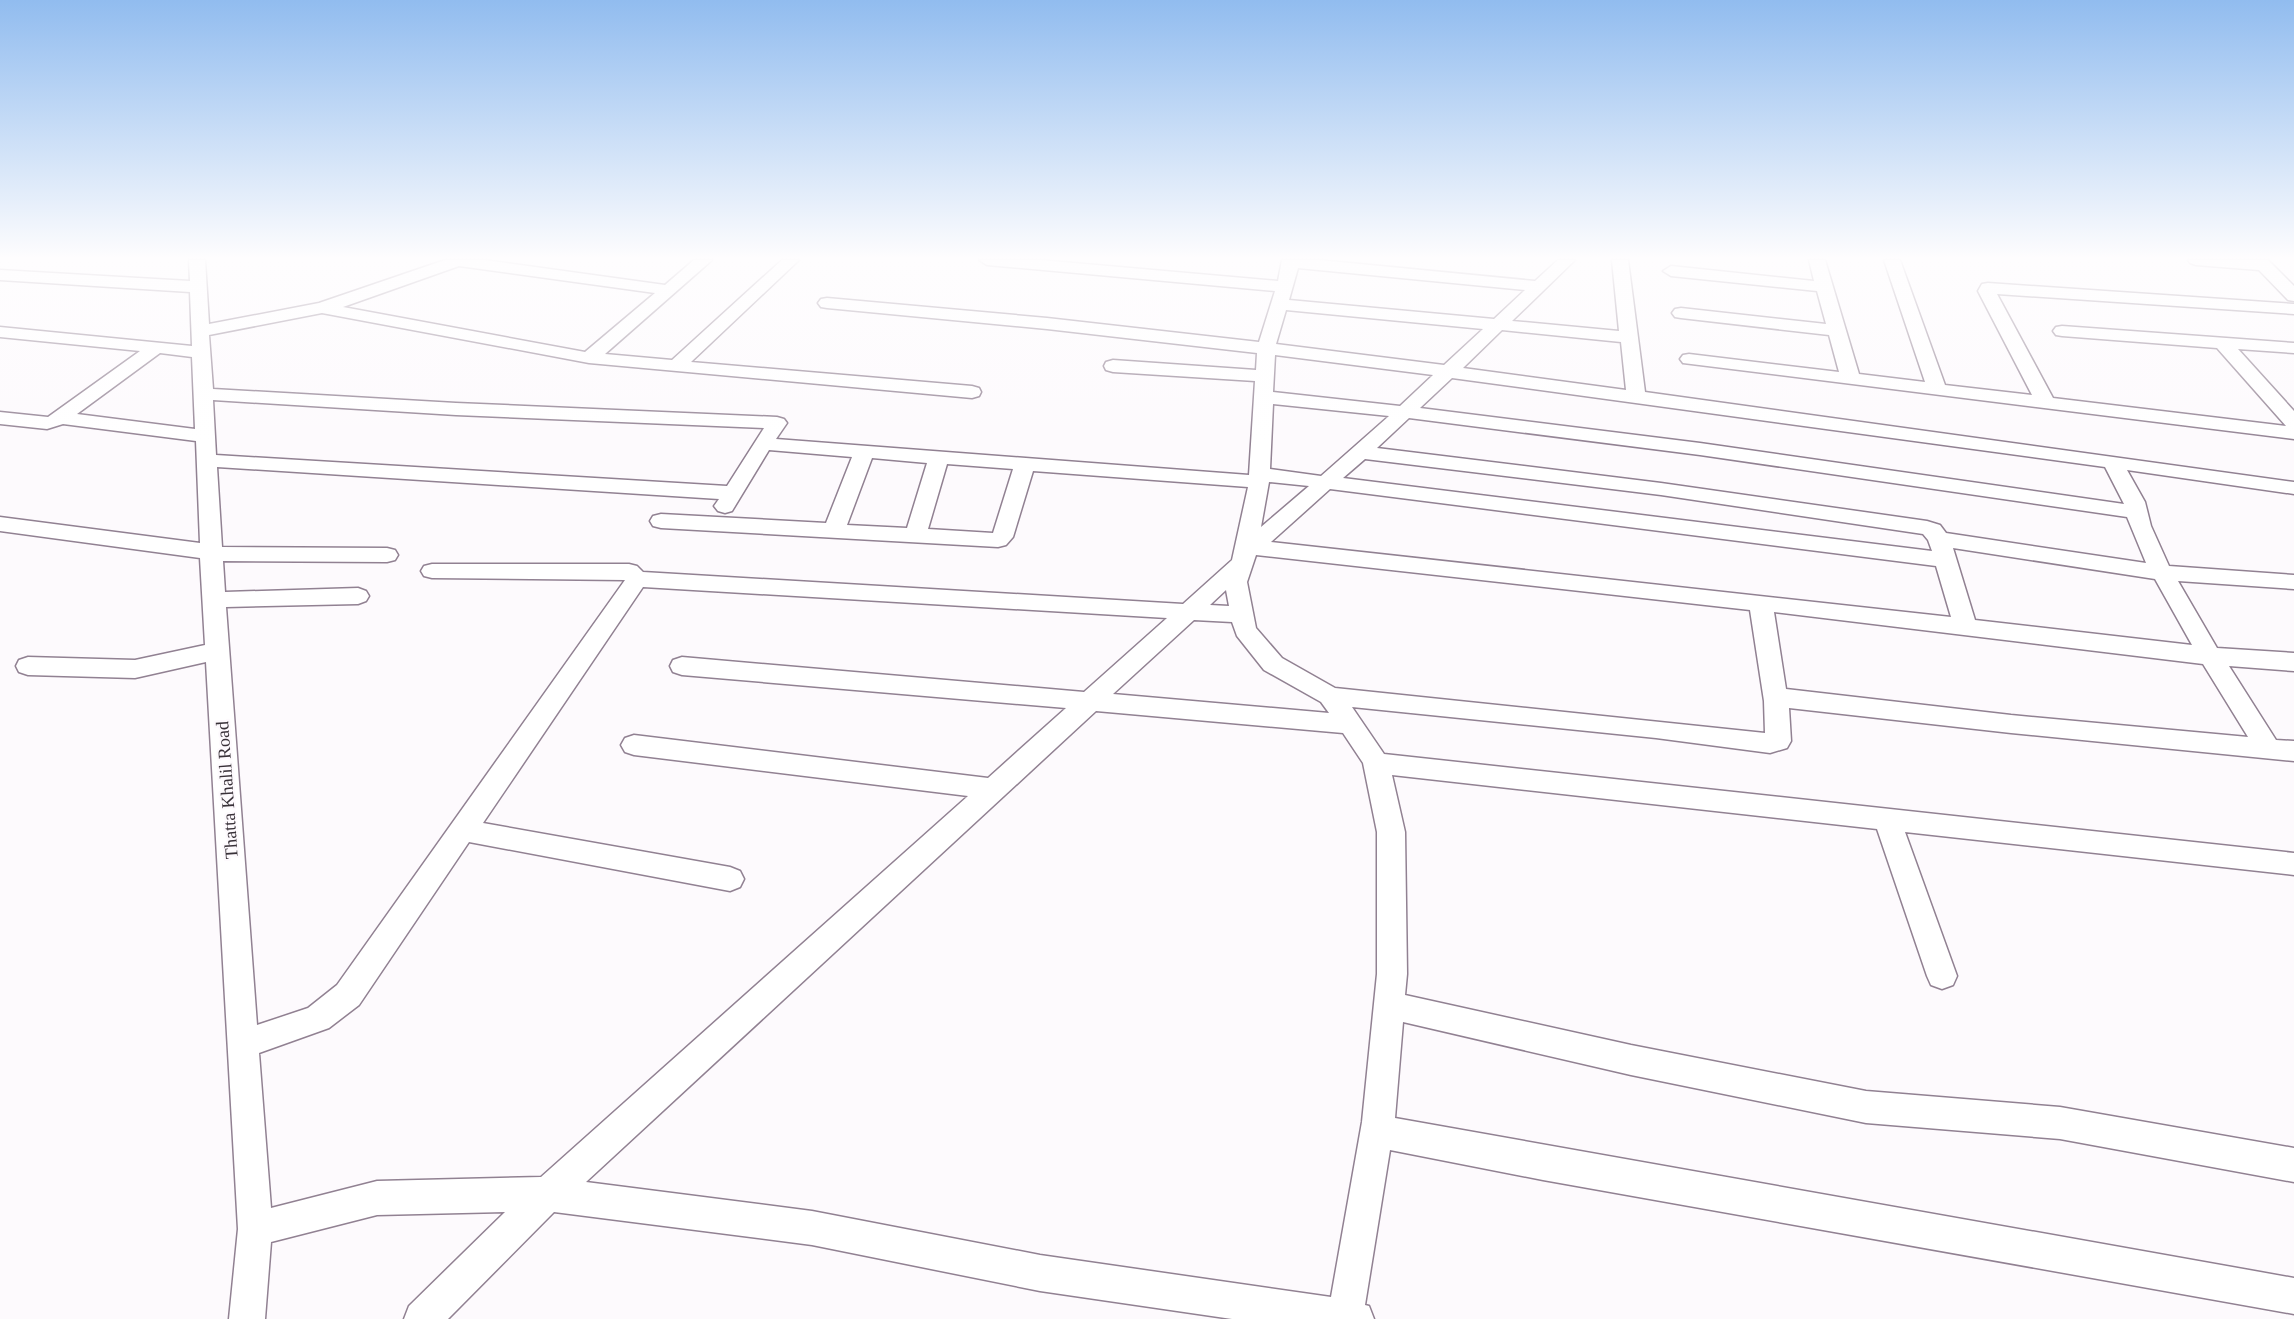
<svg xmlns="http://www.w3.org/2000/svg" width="2294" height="1319" font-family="Georgia,serif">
	<rect width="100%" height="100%" fill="#fdfafd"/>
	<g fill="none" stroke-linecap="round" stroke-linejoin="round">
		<g stroke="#918192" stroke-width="3">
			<g id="minor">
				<path d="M189,260h16l4,64 110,-21 126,-43h40l180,25 29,-25h18l-107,94 67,6 110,-100h17l-108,102 281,24 7,2 2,4 -2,4 -7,2 -383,-35 -267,-50 -113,22 4,54 243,14 321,14 7,2 3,4 -11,16 473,36 6,-94 -142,-9 -7,-2 -2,-4 2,-4 7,-2 143,10 1,-17 -210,-24 -220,-21 -6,-1 -3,-4 3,-4 6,-1 220,20 212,24 16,-51 -288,-26 -8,-5h61l238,21 4,-21h37l216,21 23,-21h17l-63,61 107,10 -7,-71h16l17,132 649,90v12l-167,-24 18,32 6,24 18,40 125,9v14l-116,-8 39,67 77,5v18l-65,-5 47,74 18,1v20l-283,-28 -222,-25 2,33 -4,7 -17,5 -114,-15 -304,-31 32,47 910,99v22l-389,-43 52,144 -4,9 -11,4 -11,-4 -4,-9 -50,-147 -485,-54 13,57 2,142 -2,21 226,50 235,46 194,16 234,41v34l-234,-43 -194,-16 -235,-48 -228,-53 -8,96 899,160v36l-751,-134 -153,-30 -25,155 4,1 5,13h-142l-192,-28 -228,-46 -258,-33 -106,107h-44l5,-13 96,-94 -128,3 -106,27 -6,77h-36l9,-90 -32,-567 -71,16 -107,-3 -9,-3 -3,-6 3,-6 9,-3 107,3 70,-15 -5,-87 -200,-27v-14l200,26 -4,-102 -133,-17 -16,5 -47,-5v-12l48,5 92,-66 -140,-14v-10l192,19 -2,-54 -190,-12v-10l190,11zM459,266l196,27 -70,59 -242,-45zM1298,268l227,22 -31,29 -205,-19zM1286,310l197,19 -39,36 -168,-21zM1502,330l119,12 5,48 -163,-22zM160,353l32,4 3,72 -118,-15zM1275,355l158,20 -33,31 -127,-14zM1452,378l653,89 19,37 -424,-61 -280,-35zM213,400l243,15 308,13 -37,58 -511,-31zM1273,404l116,12 -68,60 -51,-7zM1409,418l291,37 427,62 19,46 -200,-30 -6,-8 -13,-4 -266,-38 -284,-35zM769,450l83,7 -26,66 -165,-9 -8,2 -3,5 3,5 8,2 337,19 8,-2 7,-8 20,-66 215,16 -16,73 -49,44 -540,-32 -6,-6 -8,-2h-197l-8,2 -3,5 3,5 8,2 193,2 -288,405 -29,23 -51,17 -31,-418 132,-3 8,-3 3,-5 -3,-5 -8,-3 -133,4 -2,-31 164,1 8,-2 3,-5 -3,-5 -8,-2 -165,-1 -5,-80 502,32 -5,7 4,5 7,2 7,-2zM872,458l55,5 -20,65 -60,-3zM1365,459l296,36 262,39 5,6 4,11 -589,-73zM947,464l66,5 -20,64 -65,-4zM1269,482l40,4 -48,41zM1330,489l606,77 15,51 -680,-75zM1953,548l202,31 37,66 -217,-25zM1256,555l494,55 14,91 1,32 -430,-45 -53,-30 -26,-30 -9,-46zM643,587l524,31 -83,74 -402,-35 -9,3 -3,6 3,6 9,3 384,33 -78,70 -354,-43 -9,3 -4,7 4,7 9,3 334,41 -427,381 -164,4 -106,27 -12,-155 70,-25 30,-23 110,-163 261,49 10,-4 4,-8 -4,-8 -10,-4 -247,-44zM1226,590l3,16 -19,-1zM1774,612l429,52 45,73 -237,-22 -225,-26zM1194,620l38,2 5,14 27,34 57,32 8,11 -216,-19zM1096,711l247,22 20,30 14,69v142l-15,148 -31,175 -291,-42 -228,-44 -226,-29z"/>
				<path d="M1809,260h16l34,114 66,8 -41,-122h16l45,125 87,10 -54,-104 4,-7 6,-1 306,21v10l-297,-20 56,104 233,28 -69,-78 -155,-12 -6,-1 -3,-4 3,-4 6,-1 232,17v10l-56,-4 56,62v28l-611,-76 -3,-4 3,-4 6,-1 150,18 -10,-37 -148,-17 -6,-1 -3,-4 3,-4 6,-1 145,16 -9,-33 -146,-15 -8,-5 8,-5 143,15z"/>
				<path d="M2188,260h80l26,26v15l-6,-1 -29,-30 -63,-5 -6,-2z"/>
			</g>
		</g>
		<use href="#minor" fill="#fff" fill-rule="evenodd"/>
	</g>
	<linearGradient id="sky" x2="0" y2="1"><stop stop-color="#91bcef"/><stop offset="0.58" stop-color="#fefdfe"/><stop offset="1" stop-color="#fefdfe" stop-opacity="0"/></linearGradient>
	<rect width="2294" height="445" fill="url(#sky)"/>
	<g text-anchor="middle" stroke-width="4.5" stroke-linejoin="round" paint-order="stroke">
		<g font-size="18" fill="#383138" stroke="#fdfafd">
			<text transform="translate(227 790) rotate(-94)" y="6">Thatta Khalil Road</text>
		</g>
	</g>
</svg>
